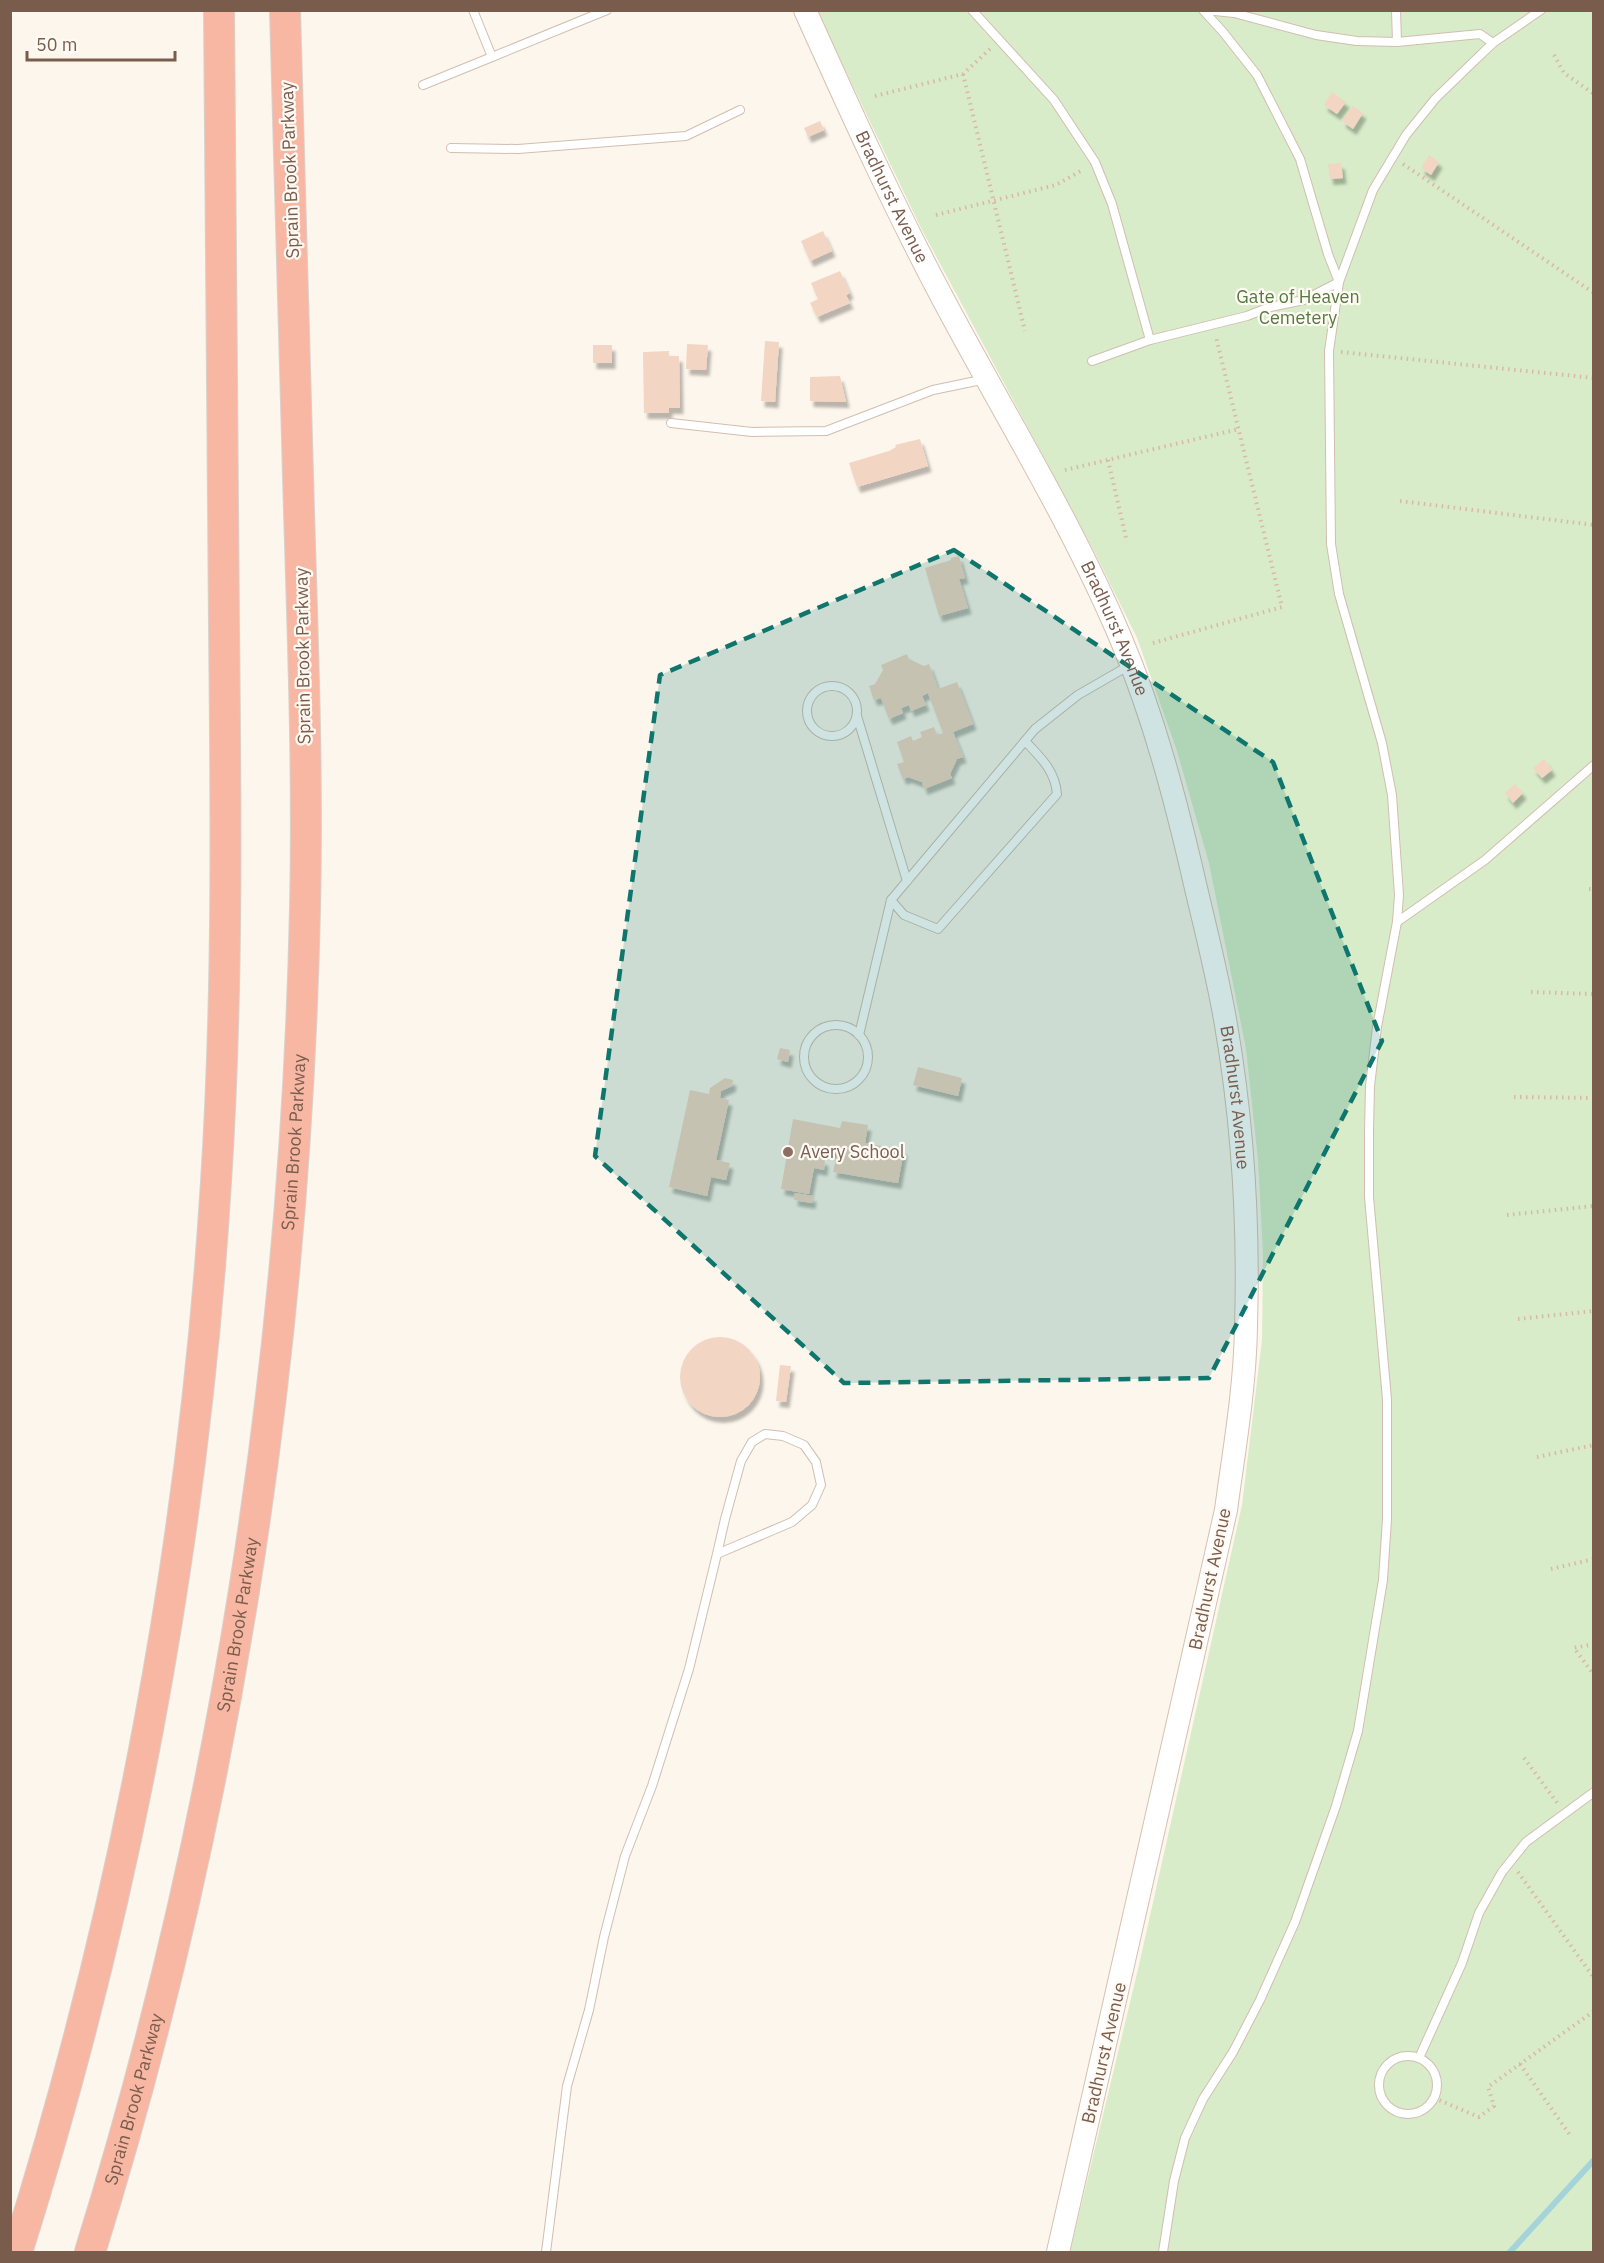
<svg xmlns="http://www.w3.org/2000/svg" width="1604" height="2263" font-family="'IBM Plex Sans',sans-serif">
	<defs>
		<filter id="shadow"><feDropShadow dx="3.5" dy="6" stdDeviation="1.5" flood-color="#0004"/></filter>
	</defs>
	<rect width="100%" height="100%" fill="#fdf6ec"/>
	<path fill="#d8ecc9" d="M817,11h776v2241h-523l69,-287 103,-460 20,-165 1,-86 -5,-94 -12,-111 -37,-186 -32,-112 -40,-113 -40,-81 -176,-329z"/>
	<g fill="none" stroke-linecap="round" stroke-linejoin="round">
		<path stroke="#a5d3da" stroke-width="6" d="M1510,2252l84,-92"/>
	</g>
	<g fill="#f3d5c3" filter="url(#shadow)">
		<path d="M1332,92l14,10 -9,12 -13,-9z"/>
		<path d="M1353,106l10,7 -10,16 -11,-8z"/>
		<path d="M820,121l4,9 -16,7 -4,-9z"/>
		<path d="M1429,155l10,7 -8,13 -10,-7z"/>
		<path d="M1341,163l2,15 -13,1 -2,-15z"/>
		<path d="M823,231l9,20 -22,10 -9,-20z"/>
		<path d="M840,271l10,22 -4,2 4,8 -33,14 -7,-14 8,-4 -7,-16z"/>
		<path d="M765,341l14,1 -4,60 -14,-1z"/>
		<path d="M687,344l21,1 -2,25 -20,-1z"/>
		<rect x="593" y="345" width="19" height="18"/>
		<path d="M669,351v5h10l1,52h-11v5h-25l-1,-61z"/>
		<path d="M840,376l6,26 -36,-1v-24z"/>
		<path d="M920,439l8,27 -71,21 -8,-24 40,-12 7,-4 -1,-2z"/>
		<path d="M959,556l6,22 -6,1 9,29 -29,8 -14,-48 26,-8v-2z"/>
		<path d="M907,654l2,5 15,7 5,-2 9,25 19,-7 16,42 -20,8 10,25 -6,2 -7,15 2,4 -28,11 -2,-7 -14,-5 -5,2 -6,-15 7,-2 -7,-20 14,-6 2,5 9,-4 -2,-5 14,-5 3,8 6,-2 -15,-40 -6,3 4,9 -15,6 -2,-6 -8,3 2,5 -14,6 -8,-21 -7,2 -5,-14 6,-2 8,-14 -2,-5z"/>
		<path d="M1544,759l8,11 -10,8 -9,-10z"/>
		<path d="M1515,784l8,9 -10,10 -8,-10z"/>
		<path d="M780,1048l10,2 -2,12 -11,-3z"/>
		<path d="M918,1067l44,11 -4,18 -45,-11z"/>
		<path d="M725,1078l8,2 -1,6 -11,5 -1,7 9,2 -13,60 14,3 -4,17 -15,-3 -4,19 -38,-9 21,-97 19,4 1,-6z"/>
		<path d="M793,1119l47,9 2,-7 26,4 -3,18 39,7 -6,33 -65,-11 4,-18 -20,-3 -1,7 9,2 -1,10 -10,-2 -5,26 -28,-5z"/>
		<path d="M795,1193l18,3 -1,7 -18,-3z"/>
		<circle cx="720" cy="1377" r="40"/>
		<path d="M780,1365l11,1 -5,36 -10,-1z"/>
	</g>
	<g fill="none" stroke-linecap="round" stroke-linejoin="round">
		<g stroke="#d1beb0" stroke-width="10">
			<g id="service">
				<path d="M972,10l82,90 41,62 17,42 38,136"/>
				<path d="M1205,10l29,3 82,22 41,6 40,1 83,-8 13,9"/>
				<path d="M1396,10l1,32"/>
				<path d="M492,57l115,-47"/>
				<path d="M423,85l69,-28 -19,-47"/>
				<path d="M451,148l67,1 168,-13 54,-26"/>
				<path d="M1092,361l58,-21 97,-24 23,-9 34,-7 35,-18 -11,-28 -28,-95 -43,-84 -34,-43 -20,-22"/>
				<path d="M671,423l81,9 74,-1 107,-41 53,-11"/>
				<circle cx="832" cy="711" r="25"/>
				<path d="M857,716l50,165"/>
				<path d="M891,900l13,15 34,14 119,-135c-2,-24 -17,-37 -32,-53"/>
				<path d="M1397,922l88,-62 109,-95"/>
				<circle cx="836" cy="1057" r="32"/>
				<path d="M859,1035l32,-135 144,-171 43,-34 52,-30"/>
				<circle cx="1408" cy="2085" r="29"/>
				<path d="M1419,2058l43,-95 17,-50 23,-41 24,-30 68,-50"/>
				<path d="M546,2252l21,-166 22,-76 15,-73 21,-81 27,-70 37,-117 28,-115 8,-35 16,-58 11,-19 13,-8 18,2 21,9 12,17 5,23 -9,20 -20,17 -75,32"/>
				<path d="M1163,2252l11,-71 11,-43 18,-39 30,-47 27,-52 35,-78 41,-116 22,-75 25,-151 4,-61v-120l-18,-202v-67l1,-44 7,-59 20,-105 2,-27 -7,-100 -10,-52 -43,-149 -8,-50 -2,-193 10,-69 34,-92 33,-55 29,-36 34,-33 24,-23 48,-33"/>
			</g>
		</g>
		<g stroke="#d6c0b0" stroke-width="24">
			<g id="secondary">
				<path id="s1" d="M805,10c44,98 88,195 138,289 60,113 128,222 178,340 33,78 55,162 74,245 11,47 23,93 31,141 17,99 23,202 20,302 -1,62 -12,123 -20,183l-168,742"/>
			</g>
		</g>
		<g stroke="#dad1cd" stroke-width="32">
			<g id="motorway">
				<path d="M17,2252c109,-346 177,-708 199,-1070 12,-186 10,-371 8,-557 -2,-205 -3,-410 -5,-615"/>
				<path id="s2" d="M90,2252c135,-434 205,-888 215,-1343 3,-133 -2,-265 -6,-398 -4,-167 -9,-334 -14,-501"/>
			</g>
		</g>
		<g stroke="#d9b8a5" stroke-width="4" stroke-dasharray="1.5 4.5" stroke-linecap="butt">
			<path d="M1554,55l10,18 30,21"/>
			<path d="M963,74l62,257"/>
			<path d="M875,96l88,-22 27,-25"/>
			<path d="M1403,164l191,129"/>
			<path d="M936,215l120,-30 28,-16"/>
			<path d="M1341,352l253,26"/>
			<path d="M1108,460l19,82"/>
			<path d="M1065,470l174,-41"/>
			<path d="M1400,501l194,24"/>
			<path d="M1153,643l129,-36 -66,-270"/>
			<path d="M1589,889h5"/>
			<path d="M1531,992l63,2"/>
			<path d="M1514,1097l80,1"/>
			<path d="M1507,1215l87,-9"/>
			<path d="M1518,1319l76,-8"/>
			<path d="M1537,1457l57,-12"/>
			<path d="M1551,1569l43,-10"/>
			<path d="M1594,1644l-20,4 20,27"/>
			<path d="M1524,1758l34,46"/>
			<path d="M1518,1872l76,106"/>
			<path d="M1520,2064l50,71"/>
			<path d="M1434,2098l45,19 15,-11 -6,-19 106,-76"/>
		</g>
		<use href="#service" stroke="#fff" stroke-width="8"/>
		<use href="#secondary" stroke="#fff" stroke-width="22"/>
		<use href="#motorway" stroke="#f7b7a3" stroke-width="30"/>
	</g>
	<path fill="#0f766e" fill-opacity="0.2" stroke="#0f766e" stroke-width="4.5" stroke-dasharray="12 8" stroke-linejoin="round" d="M954,550l319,212 109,279 -173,337 -365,5 -249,-227 65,-481z"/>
	<circle fill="#8d6e63" stroke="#fffaf3" stroke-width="2" cx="788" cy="1152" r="6"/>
	<g text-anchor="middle" stroke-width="4.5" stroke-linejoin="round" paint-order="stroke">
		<g font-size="18" fill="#7a5c4d" stroke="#fffaf3">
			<text transform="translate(290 170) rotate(-92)" y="6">Sprain Brook Parkway</text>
			<text dy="6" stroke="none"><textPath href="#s1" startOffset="206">Bradhurst Avenue</textPath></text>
			<text dy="6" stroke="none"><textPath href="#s1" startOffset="692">Bradhurst Avenue</textPath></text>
			<text transform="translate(303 656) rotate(-91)" y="6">Sprain Brook Parkway</text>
			<text dy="6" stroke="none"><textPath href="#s1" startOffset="1178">Bradhurst Avenue</textPath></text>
			<text dy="6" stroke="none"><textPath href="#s2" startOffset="1131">Sprain Brook Parkway</textPath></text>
			<text transform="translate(1210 1579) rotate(-78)" y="6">Bradhurst Avenue</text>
			<text dy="6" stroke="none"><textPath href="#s2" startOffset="645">Sprain Brook Parkway</textPath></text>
			<text transform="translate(1104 2053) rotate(-77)" y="6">Bradhurst Avenue</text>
			<text dy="6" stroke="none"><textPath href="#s2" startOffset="159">Sprain Brook Parkway</textPath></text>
		</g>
		<g font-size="18" fill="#537a41" stroke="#fffaf3">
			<text x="1298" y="303">Gate of Heaven<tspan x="1298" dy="21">Cemetery</tspan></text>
		</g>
		<g font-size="18" fill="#785e54" stroke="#fffaf3" text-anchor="start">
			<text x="800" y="1158">Avery School</text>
		</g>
	</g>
	<rect width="1604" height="2263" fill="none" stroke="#7a5c4d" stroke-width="24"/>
	<path d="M27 51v9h148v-9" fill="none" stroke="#7a5c4d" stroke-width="3"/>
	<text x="36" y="51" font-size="18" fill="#7a5c4d" stroke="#fffaf3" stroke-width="4.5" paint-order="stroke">50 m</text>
</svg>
